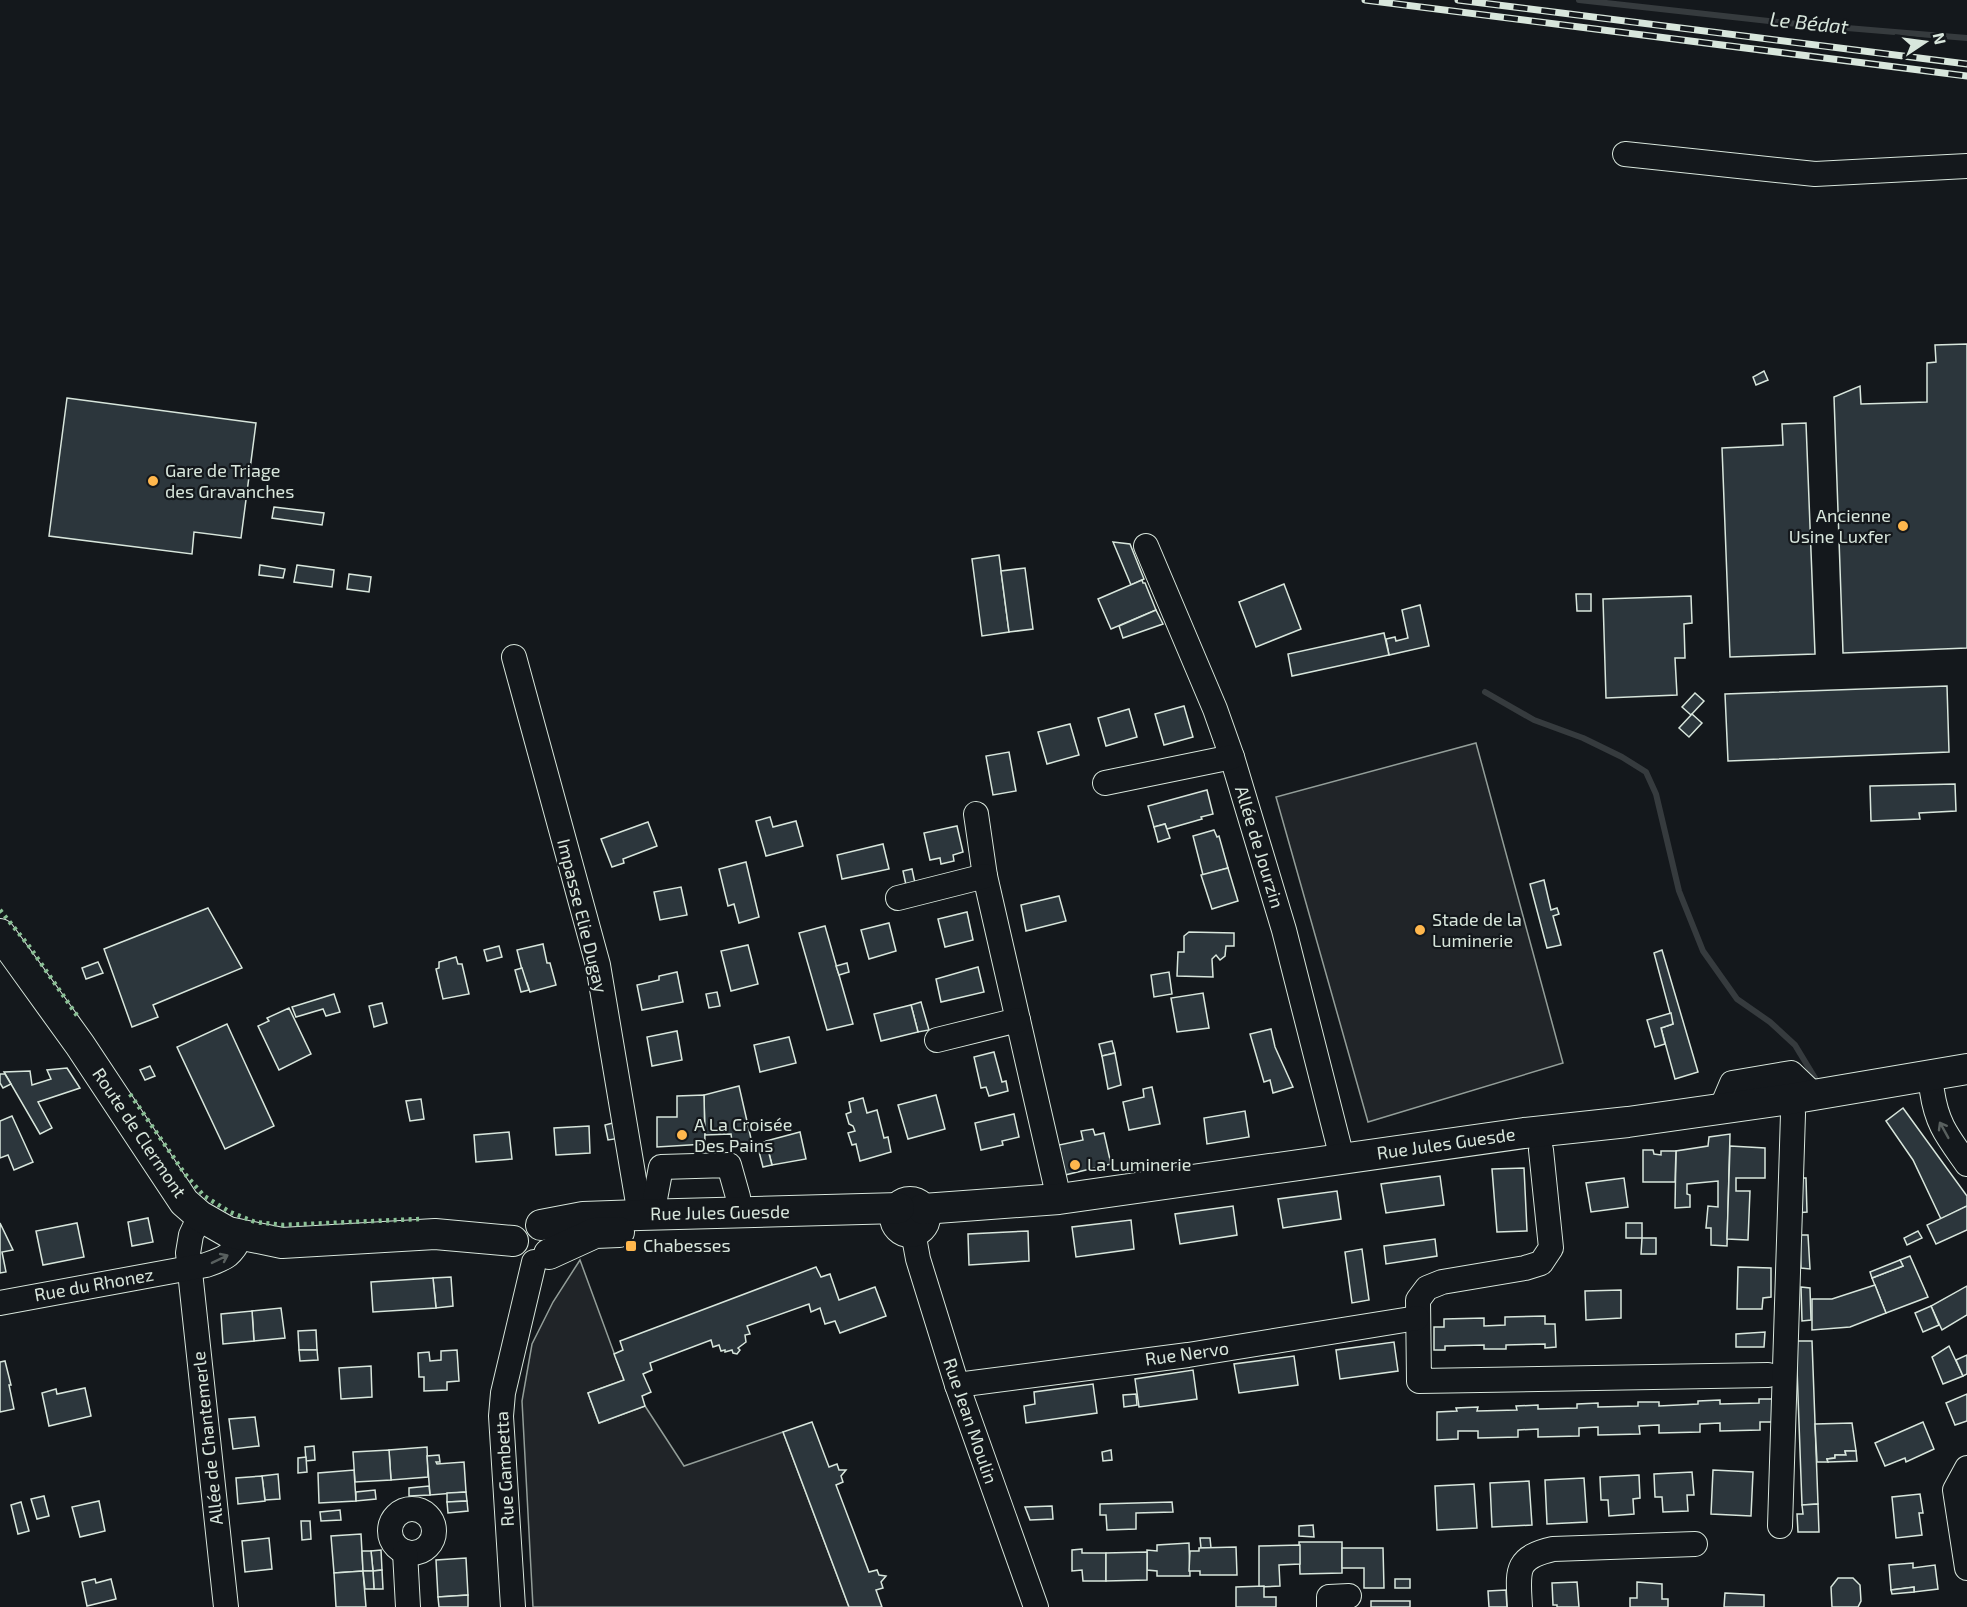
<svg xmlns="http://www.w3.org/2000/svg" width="1967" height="1607" font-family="'Exo 2',sans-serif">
	<rect width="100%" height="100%" fill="#14181c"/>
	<g fill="#202428" stroke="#939e99" stroke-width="1.5">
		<path d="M1476,743l87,320 -195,59 -92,-325z"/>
		<path d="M580,1260l44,120 -36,13 11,30 46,-17 39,60 99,-34 66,175h-316l-11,-206 10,-57 21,-42z"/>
	</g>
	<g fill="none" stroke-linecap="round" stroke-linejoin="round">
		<g stroke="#363b3e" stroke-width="6">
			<path d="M1579,0l208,23 180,15"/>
			<path d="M1485,692l49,28 49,18 39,19 24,15 10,22 23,97 24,60 34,48 33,23 25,23 20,33"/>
		</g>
	</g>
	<g fill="#2c363c" stroke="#d8e6dc" stroke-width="1.5">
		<path d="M1967,344v304l-124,5 -9,-256 26,-11 1,18 66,-2v-39l9,-1 -1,-17z"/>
		<path d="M1764,371l4,9 -12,5 -3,-8z"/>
		<path d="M67,398l189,25 -15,115 -47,-6 -2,22 -143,-18z"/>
		<path d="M1806,423l9,231 -85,3 -8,-209 61,-3 -1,-21z"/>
		<path d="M274,507l50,6 -2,12 -50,-7z"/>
		<path d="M1113,542l17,2 14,35 -13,6z"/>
		<path d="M999,555l10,77 -27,4 -10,-77z"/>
		<path d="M260,565l25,4 -2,9 -24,-3z"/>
		<path d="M297,565l37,5 -2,17 -38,-5z"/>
		<path d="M1025,568l8,61 -24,3 -8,-61z"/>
		<path d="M349,574l22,3 -2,15 -22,-3z"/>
		<path d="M1142,580l1,3h2l11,27 -45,19 -13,-30z"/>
		<path d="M1284,584l17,45 -45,18 -17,-45z"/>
		<path d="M1576,594h15v17h-14z"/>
		<path d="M1691,596l1,27 -8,1 1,34h-10l2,37 -71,3 -3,-99z"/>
		<path d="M1420,605l9,41 -40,9 -3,-16 9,-2 1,4 12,-3 -6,-28z"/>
		<path d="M1156,610l7,14 -40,14 -4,-12z"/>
		<path d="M1384,633l5,22 -97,21 -4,-22z"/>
		<path d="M1947,686l2,66 -221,9 -3,-67z"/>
		<path d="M1695,693l9,8 -13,14 -9,-8z"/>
		<path d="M1184,706l9,31 -29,8 -9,-31z"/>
		<path d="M1129,709l8,28 -31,9 -8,-28z"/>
		<path d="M1692,714l10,9 -13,14 -10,-9z"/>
		<path d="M1070,724l9,31 -32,9 -9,-32z"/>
		<path d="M1009,752l7,39 -23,4 -7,-39z"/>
		<path d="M1955,784l1,27 -37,2 1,6 -49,2 -1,-35z"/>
		<path d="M1207,790l6,24 -12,3 1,2 -35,10 -2,-5 -11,3 -6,-21z"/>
		<path d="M770,817l3,10 23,-6 7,25 -37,10 -10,-35z"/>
		<path d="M648,822l9,24 -34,13 1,4 -12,4 -11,-28z"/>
		<path d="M1165,824l5,14 -12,4 -4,-15z"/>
		<path d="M957,826l6,26 -10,3 1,6 -13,3 -1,-6 -10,2 -6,-27z"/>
		<path d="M1214,830l3,7 2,-1 9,32 -25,7 -10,-39z"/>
		<path d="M883,844l6,25 -47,10 -5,-24z"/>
		<path d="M746,862l13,55 -20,6 -5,-19 -6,2 -9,-37z"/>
		<path d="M1228,868l10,33 -26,8 -11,-34z"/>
		<path d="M912,869l3,14 -9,2 -3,-14z"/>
		<path d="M1544,880l7,30 6,-2 2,6 -6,2 8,29 -14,3 -17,-64z"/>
		<path d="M681,887l6,28 -27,5 -6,-28z"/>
		<path d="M1059,896l7,25 -40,10 -5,-26z"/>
		<path d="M208,908l34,60 -89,37 5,12 -26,10 -28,-78z"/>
		<path d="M967,912l6,28 -28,7 -7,-28z"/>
		<path d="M889,923l7,28 -27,8 -8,-29z"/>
		<path d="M825,926l28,98 -26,6 -28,-97z"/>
		<path d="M1189,932l45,1v13h-8l-1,10 -5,4 -4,-5 -4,4 1,18 -36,-1 1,-24h6v-16z"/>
		<path d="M543,944l4,19h3l6,22 -26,7 -3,-9 -2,-1 -8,-32z"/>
		<path d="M748,945l10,39 -27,7 -10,-40z"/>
		<path d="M499,946l3,11 -15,4 -3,-11z"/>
		<path d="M1662,950l36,122 -23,7 -14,-51 12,-4 -19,-71z"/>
		<path d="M456,957l2,7h4l7,30 -26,5 -7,-30 3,-1v-6z"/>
		<path d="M98,962l5,11 -17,6 -4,-11z"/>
		<path d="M847,963l2,9 -10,3 -3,-9z"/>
		<path d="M978,967l6,25 -43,10 -5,-23z"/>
		<path d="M522,968l7,22 -8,2 -6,-22z"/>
		<path d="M677,972l6,30 -41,8 -5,-25 22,-5v-4z"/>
		<path d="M1169,972l3,22 -18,3 -3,-22z"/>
		<path d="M717,992l3,14 -11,2 -3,-14z"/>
		<path d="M1203,993l6,35 -32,4 -6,-34z"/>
		<path d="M334,994l6,18 -14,4 -3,-7 -27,8 -4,-10z"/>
		<path d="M921,1002l8,28 -11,2 -7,-27z"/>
		<path d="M382,1003l5,20 -13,4 -5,-21z"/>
		<path d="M911,1005l7,27 -37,9 -7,-27z"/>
		<path d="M289,1008l22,46 -32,16 -21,-44 11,-5 -2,-3z"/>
		<path d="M1671,1013l2,11 -12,4 4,16 -10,3 -8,-27z"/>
		<path d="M227,1024l47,102 -49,23 -48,-102z"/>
		<path d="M1271,1029l4,18 18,40 -20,6 -3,-13 -6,2 -14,-48z"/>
		<path d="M677,1031l5,29 -30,6 -5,-29z"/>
		<path d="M789,1037l7,26 -36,9 -6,-27z"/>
		<path d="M1112,1041l3,12 -13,3 -3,-12z"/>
		<path d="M994,1052l8,30 4,-1 2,10 -19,5 -3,-9 -5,1 -7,-31z"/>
		<path d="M1115,1053l6,32 -13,4 -6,-33z"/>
		<path d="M150,1066l5,10 -10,4 -5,-10z"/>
		<path d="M67,1068l13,20 -42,14 14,26 -12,6 -36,-62 26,-1 2,14 19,-6 -4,-9z"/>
		<path d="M0,1074h5l6,10 -8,4 -3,-5z"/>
		<path d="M739,1086l13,57 -19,5 -2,-14 -26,1 -1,-40z"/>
		<path d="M1152,1087l8,37 -31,6 -6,-28 21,-5 -1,-8z"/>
		<path d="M704,1095l1,49 -48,3v-30h20v-21z"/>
		<path d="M936,1095l9,34 -37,10 -10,-34z"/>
		<path d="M863,1098l4,15 10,-3 7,28 4,-1 3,15 -31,9 -4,-17 -4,1 -4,-12 7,-2 -2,-5 -4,-2 -3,-10 5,-2 -2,-10z"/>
		<path d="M421,1099l3,20 -14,2 -4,-20z"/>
		<path d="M1903,1108l64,88v10l-26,13 -28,-59 -27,-39z"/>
		<path d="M1245,1111l4,26 -42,7 -3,-26z"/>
		<path d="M1014,1114l5,23 -17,4 1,4 -22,5 -6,-27z"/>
		<path d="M12,1116l21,46 -19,8 -6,-15 -8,3v-37z"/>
		<path d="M617,1122l4,16 -13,2 -3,-15z"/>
		<path d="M589,1126l1,27 -34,2 -2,-27z"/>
		<path d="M1093,1129l2,6 9,-2 7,31 -46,11 -6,-30 24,-5 -2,-9z"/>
		<path d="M509,1132l3,27 -36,3 -2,-27z"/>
		<path d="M800,1132l6,27 -34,6 -6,-24z"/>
		<path d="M1730,1134l-3,112 -16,-1v-17h-5l2,-22 10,1v-26l-31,3v10l3,1v12l-15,1 1,-57 32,-5 1,-9z"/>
		<path d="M766,1142l6,23 -9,2 -6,-23z"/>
		<path d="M1730,1146l35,2v30h-29v13h14l-2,49 -21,-1z"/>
		<path d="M1643,1150h10l1,4 7,1v-4h15l-1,31h-32z"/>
		<path d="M1524,1168l3,63 -30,1 -5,-63z"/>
		<path d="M1440,1176l4,29 -58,8 -5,-29z"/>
		<path d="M1624,1178l4,29 -37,5 -5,-29z"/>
		<path d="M1795,1178h11l1,34 -11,1z"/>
		<path d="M1337,1191l4,28 -58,9 -5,-29z"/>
		<path d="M1233,1206l4,29 -57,9 -5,-30z"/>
		<path d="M1967,1206v24l-31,14 -9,-19z"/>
		<path d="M148,1218l5,24 -21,4 -4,-24z"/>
		<path d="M1131,1220l3,29 -58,8 -4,-30z"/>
		<path d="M0,1223l13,27 -11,2 4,20 -6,1z"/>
		<path d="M77,1223l7,34 -41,8 -7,-34z"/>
		<rect x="1626" y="1223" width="16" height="15"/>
		<path d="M1028,1231l1,30 -60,4 -1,-31z"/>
		<path d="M1918,1231l4,7 -15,7 -3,-7z"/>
		<path d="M1800,1235h8l2,34 -9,-1z"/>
		<path d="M1642,1238h14v16h-15z"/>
		<path d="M1435,1239l2,17 -51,8 -2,-18z"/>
		<path d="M1362,1249l7,51 -17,3 -7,-51z"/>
		<path d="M1910,1256l18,41 -42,16 -14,-35 31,-12 -3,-6z"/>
		<path d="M1900,1260l3,6 -31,12 -2,-6z"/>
		<path d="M816,1267l5,10 9,-3 9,26 36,-13 11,29 -46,17 -5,-12 -10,3 -5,-16 -9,4 -2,-8 -62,22 3,8 -5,1 1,7 -8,6 2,2 -3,4 -4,-1 -1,-3 -7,2v-2l-4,1 -2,-6 -6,2 -2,-7 -61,23 2,7 -9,4 8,18 -9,4 3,10 -46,17 -11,-30 36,-13 -10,-26 9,-4 -3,-9z"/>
		<path d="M1738,1267l33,1v29l-8,1 -1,11h-25z"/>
		<path d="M451,1277l2,29 -17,2 -3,-30z"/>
		<path d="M433,1278l3,30 -63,4 -2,-30z"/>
		<path d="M1875,1285l11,28 -36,14 -38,3v-31h20z"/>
		<path d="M1967,1286v29l-25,15 -11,-24z"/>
		<path d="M1801,1287l9,1 1,32 -9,1z"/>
		<path d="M1621,1290v28l-35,2 -1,-29z"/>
		<path d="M1931,1306l8,19 -16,7 -8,-19z"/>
		<path d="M281,1308l4,30 -31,3 -2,-30z"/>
		<path d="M252,1311l2,30 -31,3 -2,-30z"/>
		<path d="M1545,1316v8h10l1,23 -11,1v-4l-39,1v4h-22v-4l-39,1v4h-11v-23h10v-8l40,-1v8l21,-1v-8z"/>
		<path d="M316,1330l1,20h-18l-1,-19z"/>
		<path d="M1765,1332l-1,15h-28v-13z"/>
		<path d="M1796,1341h16l6,163 -16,1z"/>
		<path d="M1394,1342l4,29 -58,8 -4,-29z"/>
		<path d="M1949,1346l14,30 -20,8 -11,-27z"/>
		<path d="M299,1350h18l1,10 -18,1z"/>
		<path d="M457,1350l2,31 -12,1v8l-23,1v-14h-5l-1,-24 11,-1 1,9 11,-1v-9z"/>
		<path d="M1967,1355v19l-4,2 -7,-16z"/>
		<path d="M1294,1356l4,29 -59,8 -5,-29z"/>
		<path d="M5,1361l6,24h-2l5,24 -14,3v-50z"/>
		<path d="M371,1366l1,31 -31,2 -2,-31z"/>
		<path d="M1193,1370l4,29 -58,8 -4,-28z"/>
		<path d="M1093,1384l4,29 -71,10 -2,-17 11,-2 -1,-12z"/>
		<path d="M85,1388l6,28 -42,10 -7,-33 14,-4 1,5z"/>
		<path d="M1136,1394l1,11 -13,2 -1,-12z"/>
		<path d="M1967,1394v27l-12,4 -9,-22z"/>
		<path d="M1759,1399h14l-1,23h-12v8l-40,1v-8l-20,1v8l-41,1v-8l-20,1 1,8 -42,1v-8l-19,1v8l-41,1v-8l-20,1v7l-40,1v-7h-20v8l-21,1v-28l20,-1 -1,-3 22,-1 -1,4 40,-1 -1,-4 22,-1v4l39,-1v-4l21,-1v4l40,-1v-4h21v4l39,-2v-3l22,-1v4l39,-1z"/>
		<path d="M255,1417l4,29 -26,3 -4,-30z"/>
		<path d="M812,1422l17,45 8,-3 2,6h7l-5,6 2,6 -7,3 33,87 8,-2 2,5 7,1 -5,6 2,6 -7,2 6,17h-33l-66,-175z"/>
		<path d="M1923,1422l11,27 -28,13 -1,-4 -20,8 -10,-23z"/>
		<path d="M1852,1423l4,28h-11l1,4h-11v3l-8,1 1,3h-11l-2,-38z"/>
		<path d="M314,1446l1,14 -9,1 -1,-14z"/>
		<path d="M427,1447l1,30 -37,3 -2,-30z"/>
		<path d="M389,1450l2,30 -36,2 -2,-30z"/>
		<path d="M1111,1450l1,10 -9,1 -1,-9z"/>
		<path d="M1845,1451h11l1,10 -29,1 -1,-3 8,-1v-3h11z"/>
		<path d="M439,1455l1,7h-4l1,2 27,-2 2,30 -36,3 -3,-39z"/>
		<path d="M306,1457l1,15 -9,1v-15z"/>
		<path d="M354,1470l2,31 -37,2 -1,-30z"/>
		<path d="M1713,1470l40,2 -2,44 -40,-2z"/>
		<path d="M1692,1472l2,23h-7l1,16 -25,1 -1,-15h-7l-1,-23z"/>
		<path d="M278,1474l2,25 -15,1 -3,-24z"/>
		<path d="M1639,1475l1,23 -7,1 1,15 -25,2 -1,-16h-7l-1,-23z"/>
		<path d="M262,1476l3,25 -27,3 -2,-26z"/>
		<path d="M1584,1478l3,44 -40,2 -2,-44z"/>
		<path d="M1529,1481l3,44 -40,2 -2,-44z"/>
		<path d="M1474,1484l3,44 -40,2 -2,-44z"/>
		<path d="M429,1486l1,9 -21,1v-8z"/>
		<path d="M375,1490l1,9 -20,2v-9z"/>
		<path d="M466,1492l1,9 -20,1v-9z"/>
		<path d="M1920,1494l3,19h-4l3,22 -26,3 -4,-41z"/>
		<path d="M44,1496l5,20 -12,3 -6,-20z"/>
		<path d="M99,1501l6,30 -25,6 -8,-30z"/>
		<path d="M467,1501l1,10 -20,2 -1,-11z"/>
		<path d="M21,1502l8,29 -11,3 -7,-29z"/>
		<path d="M1172,1502l1,10 -37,1v16l-29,1 -1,-15h-6v-11z"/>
		<path d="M1818,1504l1,28h-21l-1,-18h6l-1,-9z"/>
		<path d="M1052,1506l1,13 -23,1 -5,-13z"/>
		<path d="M340,1510l1,10 -20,1 -1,-9z"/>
		<path d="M301,1521h9l1,18 -9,1z"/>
		<path d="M1313,1525l1,12 -15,-1v-10z"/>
		<path d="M361,1534l2,37 -29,2 -3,-37z"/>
		<path d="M269,1538l3,31 -27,3 -3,-31z"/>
		<path d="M1200,1538h10l1,10h-10z"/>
		<path d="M1299,1542h43v31l-42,1z"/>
		<path d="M1189,1543l1,33h-33v-5l-10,-1v-20l10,1v-6z"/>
		<path d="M1300,1545v19l-21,1 1,21 -21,1v-41z"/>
		<path d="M1236,1547l1,28h-37v-4h-11l1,-20h9v-3z"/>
		<path d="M1342,1548h41l1,40h-20v-20h-22z"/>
		<path d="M1082,1549v4h24v28h-23l-1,-11 -10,1v-21z"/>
		<path d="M381,1550l1,20 -9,1 -2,-20z"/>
		<path d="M362,1551h9l2,20h-10z"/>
		<path d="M1147,1552v28l-41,1v-28z"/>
		<path d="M466,1558l2,37 -30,2 -2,-37z"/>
		<path d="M1913,1563v5l22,-3 3,24 -24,3v-5l-23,3 -2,-25z"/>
		<path d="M382,1570l1,19h-9l-1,-18z"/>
		<path d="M363,1571l3,36h-30l-2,-34z"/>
		<path d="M363,1571h10l1,18h-9z"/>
		<path d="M1838,1578h15l7,7 1,16 -3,6h-26l-1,-20z"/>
		<path d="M95,1579l1,4 15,-4 5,20 -29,7 -5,-24z"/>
		<rect x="1395" y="1579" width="15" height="9"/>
		<path d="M1577,1582l2,25h-22v-2h-4l-1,-22z"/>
		<path d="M1637,1582l25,2v15h6v8h-38v-9h7z"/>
		<path d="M1264,1586v11h12v10h-40v-20z"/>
		<path d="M1914,1587v5l-22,2 -1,-4z"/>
		<path d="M1506,1590l1,17h-18l-1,-16z"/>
		<path d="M1725,1593l39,2v12h-40z"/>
		<path d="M468,1595v12h-29l-1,-10z"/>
		<rect x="1371" y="1601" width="39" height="6"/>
	</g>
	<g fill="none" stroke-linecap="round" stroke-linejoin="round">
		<g stroke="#d8e6dc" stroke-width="26">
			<g id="minor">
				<path d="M1625,154l190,20 152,-8"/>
				<path d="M1146,546l69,163 17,48 52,173 58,228"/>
				<path d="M514,657l84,308 42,250"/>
				<path d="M1105,783l127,-26"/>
				<path d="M976,814l9,62 74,323"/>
				<path d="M898,898l87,-22"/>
				<path d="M937,1040l81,-20"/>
				<path d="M1932,1091c5,34 16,46 35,73"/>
				<path d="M1721,1109l11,-26 59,-10 23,22"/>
				<path d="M1541,1150l10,98 -10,15 -16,5 -83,14 -15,6 -9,12 1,81 349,-6"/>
				<path d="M655,1214v-15l6,-32 68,-2 9,32 1,16"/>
				<path d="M200,1216l-9,19 -3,18 38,354"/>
				<path d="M913,1232l5,27 39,126 79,222"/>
				<path d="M0,1303l206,-38c21,-7 26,-10 36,-30"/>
				<path d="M957,1385l231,-30 229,-37"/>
				<path d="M1967,1468l-12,22 12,78"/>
				<circle cx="412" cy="1531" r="22"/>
				<path d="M1780,1526l13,-412"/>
				<path d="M405,1552l3,55"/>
				<path d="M513,1607l-12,-191 2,-23 31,-131"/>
				<path d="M1329,1607v-10l20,-1"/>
				<path d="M1520,1607c-2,-36 -6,-49 33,-58l142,-5"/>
			</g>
		</g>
		<g stroke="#d8e6dc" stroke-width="32">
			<g id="major">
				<path d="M0,934l80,111 104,157 16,14 28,16 54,11 153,-9 78,7"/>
				<circle cx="910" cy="1217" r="15"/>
				<path d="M923,1209l136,-10 465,-66 104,-11 162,-23 177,-30"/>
				<path d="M541,1225l42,-8 57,-2 259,-7"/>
				<path d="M549,1254l46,-21 24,-1"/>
			</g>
		</g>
		<use href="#minor" stroke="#14181c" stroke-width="24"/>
		<use href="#major" stroke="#14181c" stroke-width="30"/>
		<g stroke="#d8e6dc" stroke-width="7">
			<g id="rail">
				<path d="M1365,0l602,76"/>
				<path d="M1458,0l509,64"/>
			</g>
		</g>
		<use href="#rail" stroke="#14181c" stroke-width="4.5" stroke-dasharray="14" stroke-linecap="butt"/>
		<g stroke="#8ac095" stroke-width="4.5" stroke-dasharray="3 4.5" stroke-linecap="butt">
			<path d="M0,910l29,36 49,71"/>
			<path d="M130,1094l55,80 19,22 26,16 25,10 28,3 137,-6"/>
		</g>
	</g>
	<defs><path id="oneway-shaft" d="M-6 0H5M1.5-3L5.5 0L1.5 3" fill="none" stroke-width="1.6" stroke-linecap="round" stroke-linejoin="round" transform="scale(1.5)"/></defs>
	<g stroke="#59605f">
		<use href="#oneway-shaft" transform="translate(1944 1130) rotate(-119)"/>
		<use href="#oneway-shaft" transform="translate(220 1259) rotate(-26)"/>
	</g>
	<g fill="#ffb74d" stroke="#14181c" stroke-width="2">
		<circle cx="153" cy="481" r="6"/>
		<circle cx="1903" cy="526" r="6"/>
		<circle cx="1420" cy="930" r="6"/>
		<circle cx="682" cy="1135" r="6"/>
		<circle cx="1075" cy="1165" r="6"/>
		<rect x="625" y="1240" width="12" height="12" rx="3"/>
	</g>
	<g text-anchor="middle" stroke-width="4.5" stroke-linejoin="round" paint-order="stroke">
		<g font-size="18" fill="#d8e6dc" stroke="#14181c" text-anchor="start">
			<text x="165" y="477">Gare de Triage<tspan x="165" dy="21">des Gravanches</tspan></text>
			<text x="1891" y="522" text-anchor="end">Ancienne<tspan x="1891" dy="21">Usine Luxfer</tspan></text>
			<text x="1432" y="926">Stade de la<tspan x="1432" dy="21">Luminerie</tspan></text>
			<text x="694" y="1131">A La Croisée<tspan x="694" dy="21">Des Pains</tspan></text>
			<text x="1087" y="1171">La Luminerie</text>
			<text x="643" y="1252">Chabesses</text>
		</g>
		<g font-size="18" fill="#d8e6dc" stroke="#14181c">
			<text transform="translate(1259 847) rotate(73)" y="6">Allée de Jourzin</text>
			<text transform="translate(582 916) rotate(76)" y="6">Impasse Elie Dugay</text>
			<text transform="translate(139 1133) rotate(56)" y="6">Route de Clermont</text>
			<text transform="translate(1446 1144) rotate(-8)" y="6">Rue Jules Guesde</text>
			<text transform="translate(720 1213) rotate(-1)" y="6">Rue Jules Guesde</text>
			<text transform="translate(94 1285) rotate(-10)" y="6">Rue du Rhonez</text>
			<text transform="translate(1187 1354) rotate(-8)" y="6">Rue Nervo</text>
			<text transform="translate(970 1421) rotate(71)" y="6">Rue Jean Moulin</text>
			<text transform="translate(208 1438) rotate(-96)" y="6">Allée de Chantemerle</text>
			<text transform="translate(505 1469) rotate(-93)" y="6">Rue Gambetta</text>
		</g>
		<g font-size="20" font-style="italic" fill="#d8e6dc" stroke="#14181c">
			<text transform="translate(1809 23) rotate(6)" y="7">Le Bédat</text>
		</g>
	</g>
	<g transform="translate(1925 42) rotate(77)" stroke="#14181c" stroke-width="4.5" paint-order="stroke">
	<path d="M0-4.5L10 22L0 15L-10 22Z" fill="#d8e6dc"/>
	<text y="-9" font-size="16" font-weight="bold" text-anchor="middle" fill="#d8e6dc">N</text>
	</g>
</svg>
